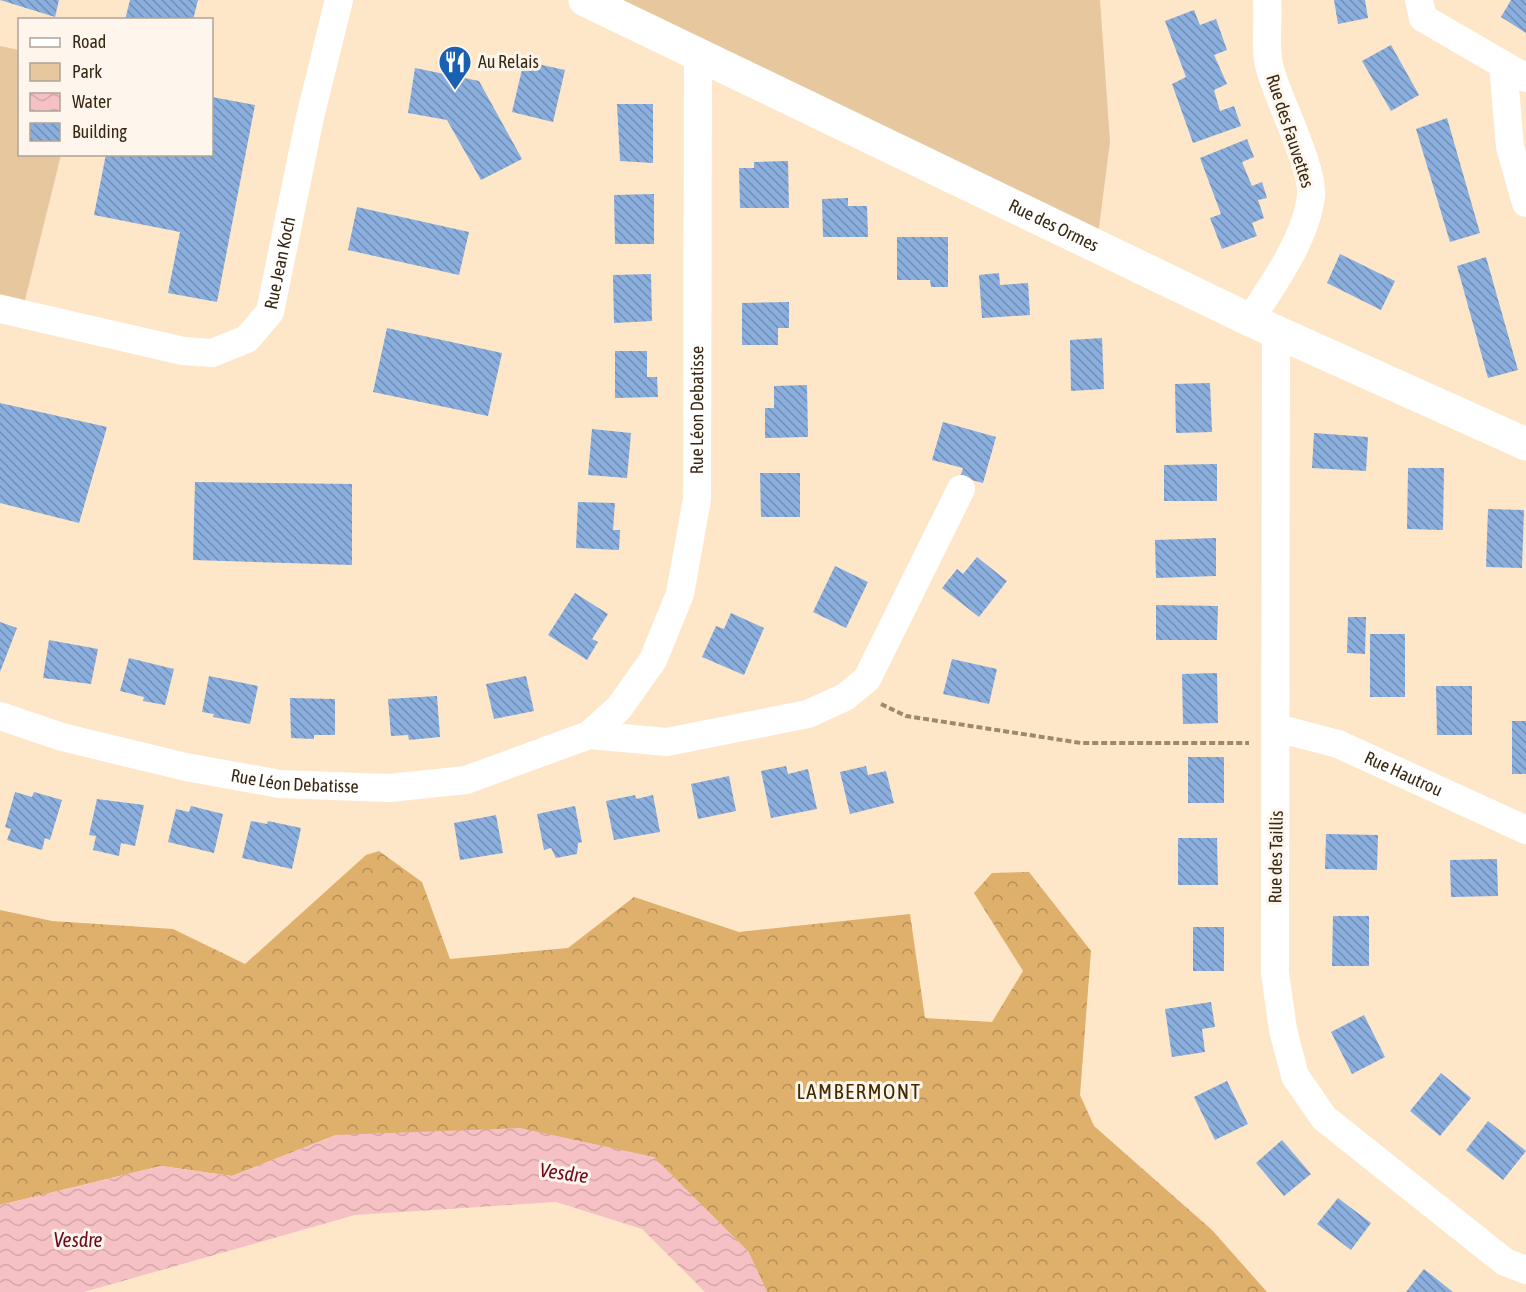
<svg xmlns="http://www.w3.org/2000/svg" width="1526" height="1292" font-family="'Asap Condensed',sans-serif">
	<defs>
		<pattern id="forest-crowns" width="20" height="18" patternUnits="userSpaceOnUse" patternTransform="scale(1.5)"><rect width="20" height="18" fill="#dfaf6c"/><path d="M2 6a3 3 0 1 1 6 0M12 15a3 3 0 1 1 6 0" fill="none" stroke="#b68e58"/></pattern>
		<pattern id="water-waves" width="16" height="10" patternUnits="userSpaceOnUse" patternTransform="scale(1.5)"><rect width="16" height="10" fill="#f6c1c4"/><path d="M0 5q4-4 8 0t8 0" fill="none" stroke="#d4a6a8"/></pattern>
		<pattern id="building-back-hatch" width="6" height="6" patternUnits="userSpaceOnUse" patternTransform="scale(1.5)"><rect width="6" height="6" fill="#8aaedd"/><path d="M-1 5l2 2M0 0l6 6M5-1l2 2" fill="none" stroke="#728eb2"/></pattern>
	</defs>
	<rect width="100%" height="100%" fill="#fee7c8"/>
	<g fill="#e6c79e">
		<path d="M617,0h483l10,142 -12,93z"/>
		<path d="M0,46l19,4 1,104 41,1 -36,145 -25,-6z"/>
	</g>
	<path fill="url(#forest-crowns)" d="M379,851l43,31 28,77 118,-11 66,-51 105,35 171,-18 15,104 67,4 31,-51 -49,-78 18,-20 37,-1 62,79 -11,144 14,31 118,104 55,62h-500l-19,-41 -412,-116 -104,41 -71,-10 -161,39v-295l52,11 121,8 72,35 121,-109z"/>
	<path fill="url(#water-waves)" d="M520,1128l134,29 94,94 19,41h-62l-63,-63 -86,-27 -201,13 -271,77h-84v-87l161,-39 71,10 104,-41z"/>
	<g fill="url(#building-back-hatch)">
		<path d="M0,0h59l-4,17z"/>
		<path d="M130,0h68l-5,20h-68z"/>
		<path d="M1334,0h31l3,18 -30,6z"/>
		<path d="M1511,0h15v33l-25,-16z"/>
		<path d="M1194,10l6,15 16,-6 11,31 -13,5 13,29 -13,6 6,21 14,-5 7,20 -48,17 -21,-59 14,-7 -21,-56z"/>
		<path d="M1391,45l28,50 -28,16 -29,-50z"/>
		<path d="M524,61l41,9 -12,52 -41,-10z"/>
		<path d="M415,68l64,13 43,78 -41,21 -34,-60 -39,-7z"/>
		<path d="M212,97l43,8 -38,197 -49,-9 12,-61 -86,-17 12,-61h106z"/>
		<path d="M617,104h36v59l-33,-2z"/>
		<path d="M1447,118l33,115 -30,9 -34,-113z"/>
		<path d="M1247,139l7,18 -12,5 10,24 10,-4 5,16 -9,2 6,18 -12,5 5,13 -35,13 -12,-31 11,-4 -21,-56z"/>
		<path d="M788,161l1,47h-49l-1,-40h15v-6z"/>
		<path d="M654,194v50h-39l-1,-49z"/>
		<path d="M848,198v8h19l1,31h-45l-1,-38z"/>
		<path d="M357,207l112,25 -10,43 -111,-25z"/>
		<path d="M897,237h51v50h-17l-1,-7h-33z"/>
		<path d="M1340,254l55,27 -14,29 -54,-27z"/>
		<path d="M1486,257l32,113 -30,8 -31,-112z"/>
		<path d="M999,273l1,12 28,-2 2,32 -48,3 -3,-43z"/>
		<path d="M651,274l1,47 -38,2 -1,-48z"/>
		<path d="M789,302v26h-11v17h-36v-42z"/>
		<path d="M387,328l115,25 -14,63 -115,-24z"/>
		<path d="M1102,338l2,51 -33,2 -1,-51z"/>
		<path d="M615,351h32v26h10l1,20 -43,1z"/>
		<path d="M1210,383l2,49 -36,1 -1,-49z"/>
		<path d="M807,385l1,52 -43,1v-30h9v-22z"/>
		<path d="M0,403l107,24 -28,96 -79,-20z"/>
		<path d="M943,422l53,15 -13,46 -23,-6 3,-9 -31,-8z"/>
		<path d="M592,429l39,4 -4,45 -39,-3z"/>
		<path d="M1314,433l54,4 -2,34 -54,-3z"/>
		<path d="M1217,464v37h-53v-36z"/>
		<path d="M1408,468h36l-1,62 -36,-1z"/>
		<path d="M760,473h40v44h-39z"/>
		<path d="M195,482l157,2v81l-159,-5z"/>
		<path d="M578,502l37,1 -2,27h7l-1,20 -43,-2z"/>
		<path d="M1488,509l36,1 -2,58 -36,-1z"/>
		<path d="M1216,538v38l-60,2 -1,-38z"/>
		<path d="M977,557l30,24 -28,36 -37,-29 15,-19 6,5z"/>
		<path d="M835,566l33,16 -22,46 -33,-16z"/>
		<path d="M575,593l33,21 -16,25 6,3 -11,18 -39,-25z"/>
		<path d="M1156,605l62,1 -1,34h-61z"/>
		<path d="M731,613l33,15 -20,47 -42,-18 14,-31 8,3z"/>
		<path d="M1348,617h18l-1,37 -18,-1z"/>
		<path d="M0,622l17,6 -17,44z"/>
		<rect x="1370" y="634" width="35" height="63"/>
		<path d="M49,640l49,9 -7,35 -48,-6z"/>
		<path d="M129,658l45,11 -9,36 -22,-4 1,-4 -24,-6z"/>
		<path d="M952,659l45,10 -8,35 -46,-10z"/>
		<path d="M1217,673l1,50 -35,1 -1,-50z"/>
		<path d="M209,676l49,10 -8,38 -37,-7 1,-3 -12,-2z"/>
		<path d="M526,676l8,35 -40,8 -8,-35z"/>
		<path d="M1436,686h36v49h-35z"/>
		<path d="M437,696l3,41 -31,3 -1,-5 -17,1 -3,-37z"/>
		<path d="M290,698l45,1v36h-21v4l-23,-1z"/>
		<rect x="1512" y="721" width="14" height="53"/>
		<rect x="1188" y="757" width="36" height="46"/>
		<path d="M786,766l2,8 20,-5 9,40 -46,9 -10,-47z"/>
		<path d="M866,766l2,9 18,-4 8,32 -44,11 -10,-42z"/>
		<path d="M729,776l7,35 -38,8 -7,-35z"/>
		<path d="M15,792l17,5 2,-5 28,8 -12,40 -5,-2 -3,12 -35,-10 4,-11 -6,-2z"/>
		<path d="M635,795l1,4 17,-4 7,37 -46,8 -8,-39z"/>
		<path d="M97,799l47,6 -9,41 -14,-3 -2,13 -26,-6 3,-14 -7,-1z"/>
		<path d="M191,806l32,8 -9,39 -46,-11 8,-33 13,3z"/>
		<path d="M575,806l7,36 -4,1 -1,11 -21,4 -5,-10 -7,2 -7,-36z"/>
		<path d="M496,815l7,38 -43,7 -6,-37z"/>
		<path d="M251,821l16,3 1,-3 33,7 -9,41 -50,-11z"/>
		<path d="M1326,834l52,1 -1,35 -52,-1z"/>
		<path d="M1178,838h39l1,47h-40z"/>
		<path d="M1497,859l1,37 -47,1 -1,-37z"/>
		<path d="M1333,916h36v50h-37z"/>
		<rect x="1193" y="927" width="31" height="44"/>
		<path d="M1211,1002l4,25 -13,2 3,23 -33,5 -7,-48z"/>
		<path d="M1364,1015l21,42 -33,17 -21,-42z"/>
		<path d="M1441,1073l30,25 -31,38 -30,-25z"/>
		<path d="M1227,1081l21,43 -33,16 -21,-43z"/>
		<path d="M1488,1121l38,30 -23,29 -37,-30z"/>
		<path d="M1282,1140l29,34 -27,22 -28,-33z"/>
		<path d="M1338,1198l33,25 -20,27 -34,-26z"/>
		<path d="M1424,1269l29,23h-47z"/>
	</g>
	<g fill="none" stroke-linecap="round" stroke-linejoin="round">
		<path stroke="#9c896e" stroke-width="4" stroke-dasharray="6 3" stroke-linecap="butt" d="M881,704l25,12 175,27h168"/>
		<g stroke="#fff" stroke-width="28">
			<path d="M1419,0l4,18 103,60"/>
			<path d="M1503,65l7,82 16,56"/>
			<path id="s1" d="M0,309l183,42 29,2 35,-14 23,-27 40,-195 29,-117"/>
			<path d="M1250,320c23,-36 56,-81 61,-124 3,-27 -33,-97 -41,-127 -6,-21 -1,-47 -3,-69"/>
			<path d="M1276,331l-1,642 8,57 12,46 29,42 181,144 21,8"/>
			<path id="s2" d="M0,716l62,21 124,30 94,17 109,4 77,-8 123,-45 30,-27 34,-48 27,-66 17,-95 1,-445"/>
			<path id="s3" d="M1277,728l61,16 188,86"/>
			<path d="M589,735l78,7 141,-28 37,-17 22,-18 94,-190"/>
		</g>
		<path stroke="#fff" stroke-width="33" id="s4" d="M585,0l665,320 276,124"/>
	</g>
	<defs>
		<g id="restaurant-pin" transform="scale(1.725)"><path d="M0 17L-7.5 6A9.5 9.5 0 1 1 7.5 6Z" fill="#1960b0" stroke="#fef6ec"/><path d="M-5-6h1v4h1v-4h1v4h1v-4h1v5L-1.5 .5V6h-2V.5L-5-1ZM5-6V6H3V1.5H1.5Q1.5-4 5-6Z" fill="#fff"/></g>
	</defs>
	<g fill-rule="evenodd">
		<use href="#restaurant-pin" x="455" y="62"/>
	</g>
	<g text-anchor="middle" stroke-width="6" stroke-linejoin="round" paint-order="stroke">
		<g font-size="18" fill="#382914" stroke="#fef6ec" text-anchor="start">
			<text x="478" y="68">Au Relais</text>
		</g>
		<g font-size="18" fill="#382914" stroke="#fef6ec">
			<text transform="translate(1290 131) rotate(72)" y="6">Rue des Fauvettes</text>
			<text dy="6" stroke="none"><textPath href="#s4" startOffset="520">Rue des Ormes</textPath></text>
			<text dy="6" stroke="none"><textPath href="#s1" startOffset="340">Rue Jean Koch</textPath></text>
			<text dy="6" stroke="none"><textPath href="#s2" startOffset="962">Rue Léon Debatisse</textPath></text>
			<text dy="6" stroke="none"><textPath href="#s3" startOffset="135">Rue Hautrou</textPath></text>
			<text dy="6" stroke="none"><textPath href="#s2" startOffset="303">Rue Léon Debatisse</textPath></text>
			<text transform="translate(1276 857) rotate(-89)" y="6">Rue des Taillis</text>
		</g>
		<g font-size="20" font-style="italic" fill="#6d0722" stroke="#fef6ec">
			<text transform="translate(564 1173) rotate(8)" y="7">Vesdre</text>
			<text x="78" y="1247">Vesdre</text>
		</g>
		<g font-size="21" letter-spacing="1.5" fill="#412900" stroke="#fef6ec">
			<text x="859" y="1099">LAMBERMONT</text>
		</g>
	</g>
	<rect x="18" y="18" width="195" height="138" fill="#fef6ec" stroke="#afa496" stroke-width="1.5"/>
	<rect x="30" y="38" width="30" height="9" fill="#ffffff" stroke="#afa496" stroke-width="1.5"/>
	<text x="72" y="48" font-size="18" fill="#382914">Road</text>
	<rect x="30" y="63" width="30" height="18" fill="#e6c79e" stroke="#afa496" stroke-width="1.5"/>
	<text x="72" y="78" font-size="18" fill="#382914">Park</text>
	<rect x="30" y="93" width="30" height="18" fill="url(#water-waves)" stroke="#afa496" stroke-width="1.5"/>
	<text x="72" y="108" font-size="18" fill="#382914">Water</text>
	<rect x="30" y="123" width="30" height="18" fill="url(#building-back-hatch)" stroke="#afa496" stroke-width="1.5"/>
	<text x="72" y="138" font-size="18" fill="#382914">Building</text>
</svg>
